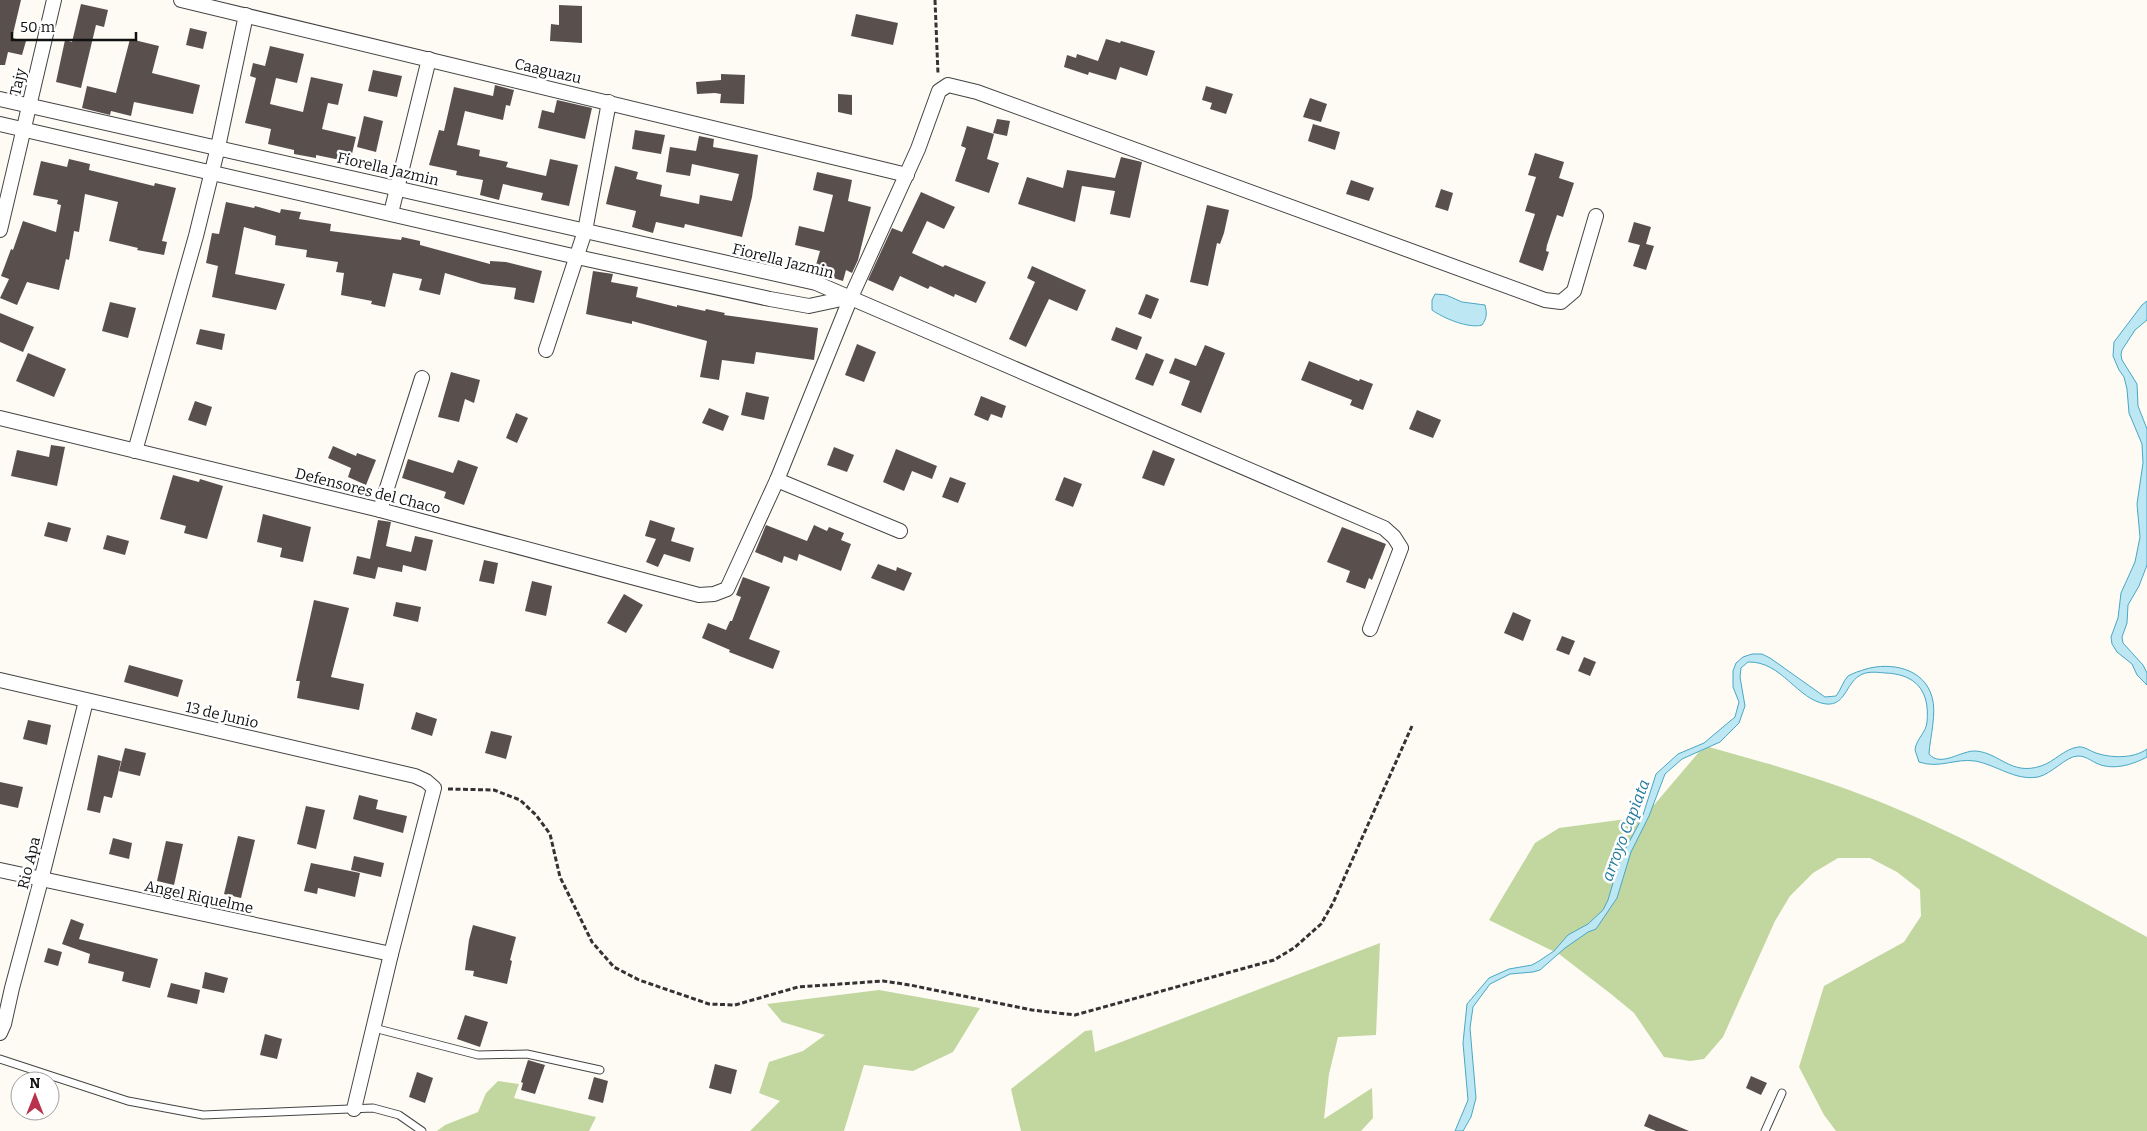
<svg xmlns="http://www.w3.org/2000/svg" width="2147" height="1131" font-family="Bitter,serif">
	<rect width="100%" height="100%" fill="#fefbf5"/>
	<g fill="#c2d7a0">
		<path d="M1709,747c61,17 122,34 181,59 89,37 172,85 257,131v194h-311l-12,-16 -25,-48 25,-81 80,-44 17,-26 -1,-26 -23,-18 -27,-14h-32l-25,15 -23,23 -15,25 -52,116 -19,22 -14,2 -26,-4 -30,-44 -23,-19 -52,-40 -70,-34 46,-77 24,-15 90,-12 1,-10 4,-1 45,-53z"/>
		<path d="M1380,943l-4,92 -38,2 -9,37 -5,45 48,-31 1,30 -12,13h-340l-10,-42 74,-58 7,-1 3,22z"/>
		<path d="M879,990l101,18 -27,44 -40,19 -49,-6 -20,66h-94l30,-30 -21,-8 10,-31 34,-11 22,-16 -43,-13 -15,-18z"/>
		<path d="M498,1081l21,3 -5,14 82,19 -7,14h-152l8,-6 33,-13 8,-19z"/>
	</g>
	<g fill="#bde7f2" stroke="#49a7c4">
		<path d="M1435,294l11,1 16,7 23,3c2,8 2,13 -3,20 -13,4 -39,-7 -50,-15v-10z"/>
		<path d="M2147,301v19l-12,10 -13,20 -1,5 1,5 15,24 1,22 9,23v136l-8,21 -11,19 -1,18 -5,14 1,6 20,22 4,8v12l-10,-10 -5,-11 -15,-12 -5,-8 -1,-7 7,-19 3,-25 14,-31 5,-25 -3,-33 6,-41 -1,-19 -13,-31 -2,-24 -3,-12 -5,-7 -6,-14 1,-14 28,-37z"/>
		<path d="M1752,654h10l8,4 55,39 11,-1c5,-6 7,-15 12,-20 5,-3 12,-5 18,-7 25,-7 58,-1 66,28 5,16 -2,40 -3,57 12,14 32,-4 47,-3 24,2 35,25 65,15 13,-4 23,-17 37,-19 6,-1 12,4 18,6 15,5 37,6 51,-4v8c-15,8 -35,14 -51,6 -6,-3 -11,-7 -18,-7 -12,0 -26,18 -40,21 -23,4 -41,-12 -63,-16 -20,-3 -35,8 -56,1l-4,-12c1,-11 11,-17 12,-28 3,-31 -11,-48 -42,-49 -9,-1 -19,-2 -26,3 -13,8 -14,30 -33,28 -29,-4 -44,-43 -78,-42l-7,6 -1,9 5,29 -6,17 -19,19 -38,17 -17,15 -16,42 -18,36 -14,46 -21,31 -8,3 -23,16 -25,22 -7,2 -23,2 -20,10 -17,23 -3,21 6,70 -5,19 -8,14h-8l13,-31 -5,-57 4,-39 22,-26 20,-9 23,-4 7,-4 15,-10 14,-16 20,-11 15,-14 5,-10 12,-41 22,-41 14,-44 22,-20 26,-11 31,-26 4,-15 -6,-15v-16l3,-8 7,-6z"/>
	</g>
	<g fill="#59504e">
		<path d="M0,0h21l-9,38 14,3 -4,14 -14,-3 -3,13h-5z"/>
		<path d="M81,4l27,6 -4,17 -8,-2 -15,63 -25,-6 9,-42 7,2z"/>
		<path d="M559,5l23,1v37l-32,-2 1,-17 8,1z"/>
		<path d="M856,14l42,9 -5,22 -42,-9z"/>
		<path d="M190,28l17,4 -4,17 -17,-4z"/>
		<path d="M130,39l29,7 -7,27 48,12 -7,29 -59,-12 -3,14 -20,-5 -1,4 -28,-7 5,-22 29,7z"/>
		<path d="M1106,39l14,4 1,-2 34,10 -8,25 -27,-9 -4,13 -27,-8 -1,3 -24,-8 3,-12 9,3 1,-4 21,7z"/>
		<path d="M270,46l34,8 -7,29 -21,-5 -6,26 33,8 8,-35 32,7 -5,21 -10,-2 -6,26 34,8 -6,25 -34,-7v3l-22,-4v-4l-26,-6 3,-15 -26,-6 11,-45 -6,-2 3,-13 12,3z"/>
		<path d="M373,70l29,6 -5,21 -29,-6z"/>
		<path d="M721,74l24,1 -1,29 -24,-1 1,-9 -6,-1 -18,1 -1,-12 25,-2z"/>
		<path d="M495,85l19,5 -4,16 -4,-1 -3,15 -38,-9 -8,34 23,5 -1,6 29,6 -2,5 40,9 4,-17 28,6 -9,41 -28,-6 2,-7 -40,-9 -4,16 -19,-5 3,-15 -27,-5 1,-4 -28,-6 10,-35 5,1 10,-44 39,9z"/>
		<path d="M1206,86l27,8 -7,20 -16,-5 2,-6 -10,-3z"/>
		<path d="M838,94l14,1v20l-14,-3z"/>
		<path d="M1310,98l17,6 -6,18 -18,-5z"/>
		<path d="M557,100l35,8 -7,31 -47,-11 4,-18 12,3z"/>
		<path d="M364,116l19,5 -7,31 -19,-5z"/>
		<path d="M997,119l13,2 -3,15 -14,-3z"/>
		<path d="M1313,124l27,8 -5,18 -27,-9z"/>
		<path d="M967,126l27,8 -7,25 12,4 -10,30 -34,-12 11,-33 -5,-2z"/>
		<path d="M635,130l30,5 -4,19 -29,-5z"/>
		<path d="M699,136l15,3 -1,8 45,8 -6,42 -10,40 -57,-13 -1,4 -28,-6 -3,11 -21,-6 4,-16 -30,-7 9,-38 23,6 -2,7 26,6 -2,11 39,8 1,-9 32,6 7,-27 -47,-10 -2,12 -24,-4 4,-25 26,4z"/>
		<path d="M1535,153l29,9 -5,16 15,5 -11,34 -6,-2 -10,30 -1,6 3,1 -6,19 -24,-9 16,-48 -10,-3 11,-34 -8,-2z"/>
		<path d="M1121,157l21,5 -12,56 -20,-4 5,-23 -33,-5 -7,36 -57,-18 9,-27 36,11 4,-18 48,8z"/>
		<path d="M69,159l21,5 -1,6 65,16 1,-3 21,5 -14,53 5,1 -3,13 -27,-5 1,-2 -29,-7 9,-39 -33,-8 -6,38 -5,-1 -5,29 -3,-1 -7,31 -32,-8 -10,23 -17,-7 9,-19 -8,-3 10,-27 2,1 10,-29 33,11 5,-27 -4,-1 1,-4 -25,-5 8,-34 26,6z"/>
		<path d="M817,172l35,8 -4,21 23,6 -13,53 -6,13 -6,-3 -3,11 -29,-9 6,-21 -25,-6 4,-19 25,6 9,-37 -20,-5z"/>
		<path d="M1351,180l23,8 -5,13 -23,-7z"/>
		<path d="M1441,189l12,4 -5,18 -13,-4z"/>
		<path d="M921,192l34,15 -11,22 -17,-8 -15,32 31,14 2,-2 41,17 -10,21 -21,-9 -1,3 -24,-11 -2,3 -28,-13 -7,15 -25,-11 24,-52 10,4z"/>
		<path d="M226,202l28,6 1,-2 25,7 1,-4 20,3 -2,7 32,5 -1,7 71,9 1,-3 18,4v4l70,19v-3l16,1 36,9 -8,32 -20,-4 2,-11 -34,-4 -37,-11 -5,22 -21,-5 3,-11 -29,-6 -8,34 -14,-3 1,-3 -31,-6 3,-22 -8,-1 2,-10 -32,-5 1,-7 -32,-5 1,-9 -32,-9 -9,47 50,10 -9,26 -64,-13 6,-31 -12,-3 6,-30 7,1z"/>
		<path d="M1207,205l22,5 -5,23 -4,11 -3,-1 -9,43 -18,-4z"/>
		<path d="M1634,222l17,5 -5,17 8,2 -8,24 -13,-4 7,-21 -12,-3z"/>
		<path d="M1032,266l54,24 -9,21 -28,-12 -23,48 -17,-8 26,-57 -8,-4z"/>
		<path d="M593,271l20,3 -2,8 27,5 -2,10 41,10v-2l28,6 1,-2 19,4 -1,2 94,13 -4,32 -58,-8 -2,12 -32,-4 -3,20 -19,-3 7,-36 -75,-20v3l-46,-10z"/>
		<path d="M1146,294l13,5 -8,20 -13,-5z"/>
		<path d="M110,302l26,6 -8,30 -26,-7z"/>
		<path d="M0,313l34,14 -11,25 -23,-10z"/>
		<path d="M1116,327l26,10 -5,13 -26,-10z"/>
		<path d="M200,329l25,5 -3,16 -26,-6z"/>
		<path d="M857,344l19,8 -12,30 -19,-7z"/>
		<path d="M1205,345l20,8 -24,60 -20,-8 9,-24 -21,-8 6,-15 21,8z"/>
		<path d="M28,353l38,16 -12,28 -38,-16z"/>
		<path d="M1146,353l18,7 -11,26 -18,-7z"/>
		<path d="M1309,361l50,20 1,-2 13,5 -10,26 -13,-5 2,-5 -51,-20z"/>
		<path d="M451,372l29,8 -6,23 -9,-4 -6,23 -21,-5z"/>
		<path d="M746,392l23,5 -5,23 -23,-5z"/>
		<path d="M981,396l25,10 -4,12 -11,-4 -3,7 -14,-6z"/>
		<path d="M195,401l17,6 -6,19 -18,-6z"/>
		<path d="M709,408l20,8 -6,15 -21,-8z"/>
		<path d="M1417,410l24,10 -8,18 -24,-9z"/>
		<path d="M516,413l12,5 -11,25 -11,-5z"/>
		<path d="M51,445l14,2 -8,39 -46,-10 6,-26 32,7z"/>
		<path d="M333,446l23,10 1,-3 19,7 -10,25 -18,-8 3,-9 -23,-10z"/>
		<path d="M834,447l20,8 -7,17 -20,-7z"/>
		<path d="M896,449l41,17 -5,13 -20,-8 -8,20 -21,-9z"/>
		<path d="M1153,450l22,9 -11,27 -22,-8z"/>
		<path d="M408,459l45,14 5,-13 20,7 -14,38 -20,-7 2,-6 -44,-14z"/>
		<path d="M173,475l26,7 1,-3 23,7 -16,53 -23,-6 2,-7 -26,-7z"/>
		<path d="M950,477l16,6 -8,20 -16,-6z"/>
		<path d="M1064,477l18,7 -9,23 -18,-7z"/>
		<path d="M263,514l48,13 -8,35 -23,-5 2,-9 -25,-6z"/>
		<path d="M378,520l13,2 -5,24 25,6 4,-16 18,4 -7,31 -23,-6 -1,7 -24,-5 -3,12 -22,-5 4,-18 13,3z"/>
		<path d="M650,520l25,8 -4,13 23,7 -4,14 -26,-8 -6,13 -12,-5 10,-23 -11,-3z"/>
		<path d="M48,522l23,6 -4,14 -23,-6z"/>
		<path d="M766,525l41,16 7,-16 13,6 2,-4 15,6 -3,7 10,4 -10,27 -42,-17 -2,7 -13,-5 -2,7 -27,-11z"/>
		<path d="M1342,527l44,17 -14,36 -3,-2 -4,11 -19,-7 4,-11 -23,-9z"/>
		<path d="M107,535l22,6 -4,14 -22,-6z"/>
		<path d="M484,560l14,3 -4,21 -15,-3z"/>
		<path d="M878,564l18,7 1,-4 15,6 -8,18 -33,-13z"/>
		<path d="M743,577l27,10 -21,52 31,12 -7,18 -44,-17 1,-2 -28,-12 6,-15 18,7 4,-9h2l9,-24 -5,-2z"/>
		<path d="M532,581l20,5 -6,30 -21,-5z"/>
		<path d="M624,594l19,11 -17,28 -19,-10z"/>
		<path d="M314,600l35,8 -18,69 33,7 -5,26 -62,-12 3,-17h-4z"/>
		<path d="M396,602l25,5 -3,15 -25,-6z"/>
		<path d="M1513,612l18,8 -8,21 -19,-8z"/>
		<path d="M1562,636l13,5 -6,14 -13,-5z"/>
		<path d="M1584,657l12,5 -6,14 -12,-5z"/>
		<path d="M129,665l54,15 -5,17 -54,-15z"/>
		<path d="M416,712l21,7 -5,17 -21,-7z"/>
		<path d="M28,720l23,5 -4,20 -24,-6z"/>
		<path d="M491,731l21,5 -6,23 -21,-6z"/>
		<path d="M125,748l21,5 -6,23 -21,-5z"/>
		<path d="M98,755l23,6 -9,37 -8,-2 -4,17 -13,-3z"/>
		<path d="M0,782l23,5 -5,21 -18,-4z"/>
		<path d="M359,795l19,5 -2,9 31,7 -4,17 -50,-14z"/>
		<path d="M306,806l19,4 -9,39 -19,-5z"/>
		<path d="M238,836l17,4 -14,58 -17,-4z"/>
		<path d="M113,838l19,5 -3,16 -20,-5z"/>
		<path d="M166,841l17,3 -9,41 -17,-4z"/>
		<path d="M354,856l30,7 -3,14 -30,-7z"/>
		<path d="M311,863l49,10 -5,24 -37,-9 -1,6 -13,-3z"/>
		<path d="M71,919l13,5 -5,15 79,20 -8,29 -28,-7 2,-9 -36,-9 2,-9 -28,-10z"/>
		<path d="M473,925l43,12 -6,23 2,1 -5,23 -34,-8 1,-5 -9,-1 4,-30z"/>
		<path d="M48,948l14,4 -4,14 -14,-4z"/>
		<path d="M205,972l23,6 -4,15 -22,-5z"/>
		<path d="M171,983l29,7 -3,14 -30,-7z"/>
		<path d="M465,1015l23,7 -8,25 -23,-8z"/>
		<path d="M265,1034l17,5 -5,20 -17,-4z"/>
		<path d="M528,1060l17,5 -10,29 -14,-4 2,-7 -2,-1z"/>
		<path d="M715,1064l22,6 -6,24 -22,-6z"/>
		<path d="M417,1072l16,6 -8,25 -16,-6z"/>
		<path d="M1751,1076l16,7 -6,12 -15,-7z"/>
		<path d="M594,1077l14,4 -5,22 -15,-4z"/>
		<path d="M1649,1114l40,17h-33l-12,-5z"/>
	</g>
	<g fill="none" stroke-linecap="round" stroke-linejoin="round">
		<g stroke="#444" stroke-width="9">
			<g id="lane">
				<path d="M374,1028l104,27 49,-1 73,16"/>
				<path d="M0,1059l128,42 75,14 170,-7 26,7 23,16"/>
				<path d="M1765,1131l17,-38"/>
			</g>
		</g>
		<g stroke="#444" stroke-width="16">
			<g id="street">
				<path d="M181,0l726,175"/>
				<path d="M0,99l816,184 568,245 10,9 7,11 -31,81"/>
				<path d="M0,124l577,133 193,42 39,7 42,-9"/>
				<path d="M391,213l38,-154"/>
				<path d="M0,230l54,-230"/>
				<path d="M546,350l39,-119 24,-129"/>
				<path d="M0,418l380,92 319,85 15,-1 13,-5 50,-109 74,-183 67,-148 21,-58 9,-6 29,7 568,208 16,2 13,-11 22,-75"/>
				<path d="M135,451l61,-215 22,-89 28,-132"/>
				<path d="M777,480l123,51"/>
				<path d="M380,510l42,-132"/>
				<path d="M0,680l415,96 11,5 8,7 -43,166 -37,155"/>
				<path d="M0,870l391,84"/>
				<path d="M0,1033l4,-9 8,-36 29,-108 45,-179"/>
			</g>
		</g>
		<g stroke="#333" stroke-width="3" stroke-dasharray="5 2.5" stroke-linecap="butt">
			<path d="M935,0l3,74"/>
			<path d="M448,789l46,1 26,10 16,15 14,19 10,43 32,65 22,25 25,13 70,24 26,1 63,-18 85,-6 27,4 122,25 43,5 199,-55 20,-12 27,-24 12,-21 79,-177"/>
		</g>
		<use href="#lane" stroke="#fff" stroke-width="7"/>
		<use href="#street" stroke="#fff" stroke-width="14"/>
	</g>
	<g text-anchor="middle" stroke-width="5" stroke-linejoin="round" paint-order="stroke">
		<g font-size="15" fill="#111" stroke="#fff">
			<text transform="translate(548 71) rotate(13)" y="5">Caaguazu</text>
			<text transform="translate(18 82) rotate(-77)" y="5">Tajy</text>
			<text transform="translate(388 169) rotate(13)" y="5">Fiorella Jazmin</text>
			<text transform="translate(783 261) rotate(14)" y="5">Fiorella Jazmin</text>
			<text transform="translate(368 491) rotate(14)" y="5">Defensores del Chaco</text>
			<text transform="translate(222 715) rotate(13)" y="5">13 de Junio</text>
			<text transform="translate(29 863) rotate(-76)" y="5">Rio Apa</text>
			<text transform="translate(199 897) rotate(12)" y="5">Angel Riquelme</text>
		</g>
		<g font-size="16" font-style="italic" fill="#217a9b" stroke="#fff">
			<text transform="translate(1625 830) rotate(-69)" y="6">arroyo Capiata</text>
		</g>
	</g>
	<g transform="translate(35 1096)"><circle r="24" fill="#ffffff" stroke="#a0a0a0"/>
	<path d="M0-4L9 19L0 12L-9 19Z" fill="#b8324d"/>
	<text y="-8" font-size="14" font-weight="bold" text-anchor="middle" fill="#111111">N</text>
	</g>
	<path d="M12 32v8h124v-8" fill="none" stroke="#111111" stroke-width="2.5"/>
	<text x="20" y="32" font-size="15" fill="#111111" stroke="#ffffff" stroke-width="4" paint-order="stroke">50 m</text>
</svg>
